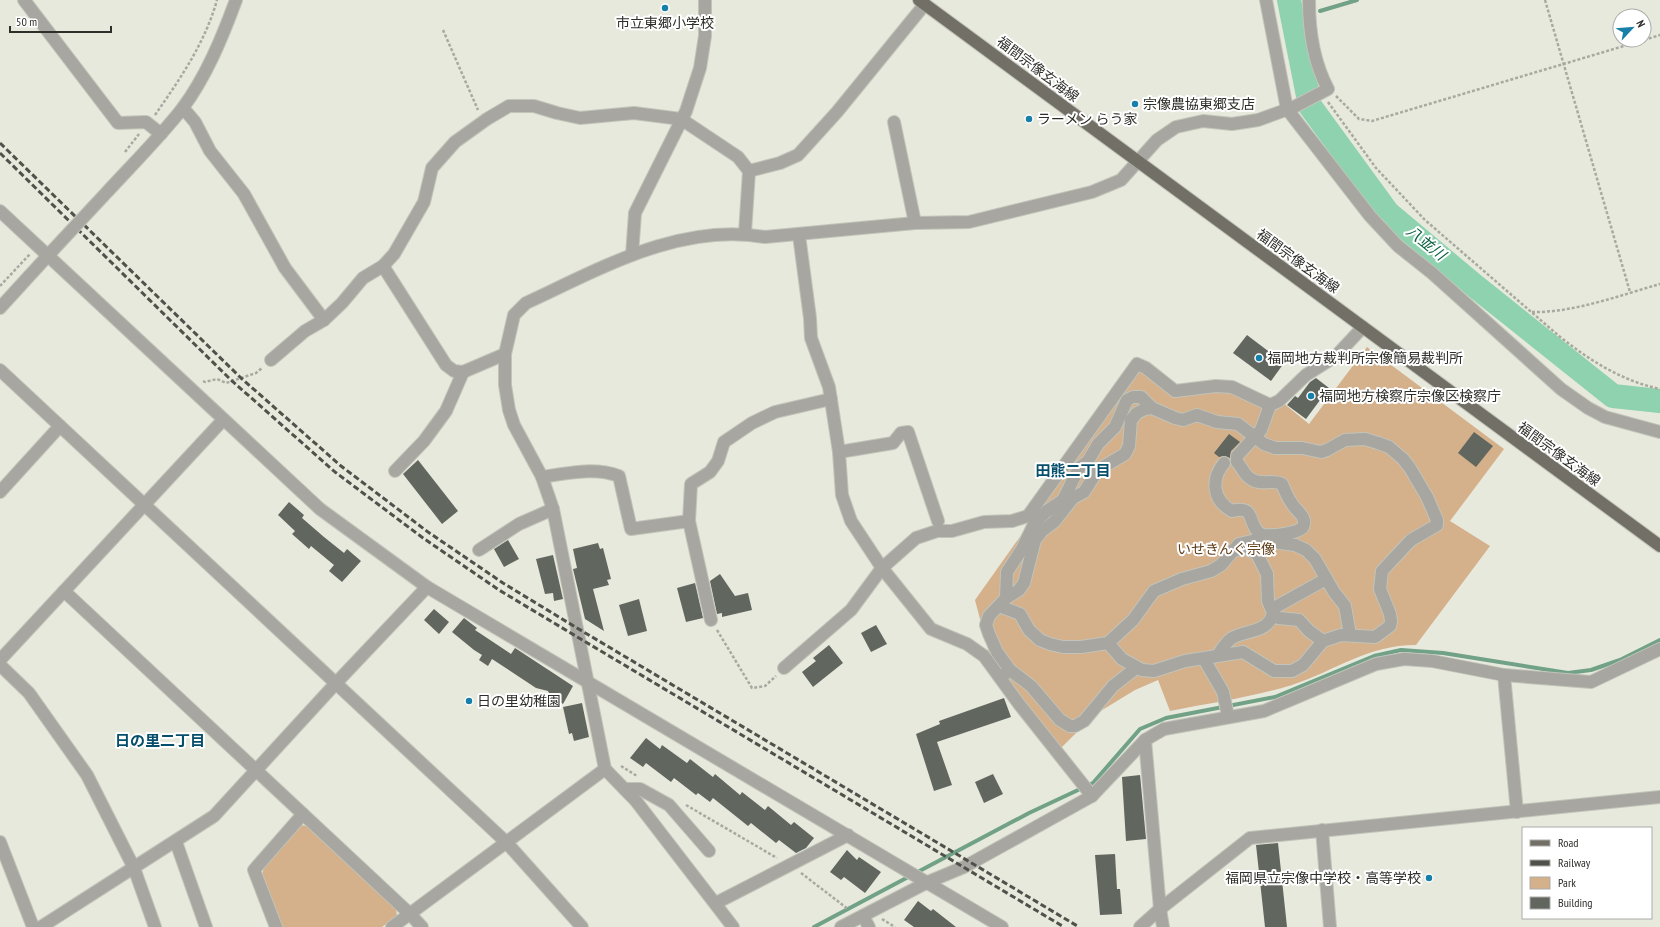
<svg xmlns="http://www.w3.org/2000/svg" width="1660" height="927" font-family="'PT Sans Narrow','Noto Sans JP',sans-serif">
	<rect width="100%" height="100%" fill="#e7e9dd"/>
	<g fill="#d4b08b">
		<path d="M1367,347l137,102 -54,72 40,25 -74,99c-49,0 -79,25 -124,40 -39,12 -81,18 -122,26l-12,-31 -23,10 -41,25 -34,34 -71,-96 -14,-53 163,-229 11,4 22,19 49,-4 15,3 42,17 5,-8 27,22z"/>
		<path d="M300,825l8,1 88,83 1,7 -15,11h-100l-20,-52 2,-8z"/>
	</g>
	<g fill="none" stroke-linecap="round" stroke-linejoin="round">
		<g stroke="#71a187" stroke-width="4">
			<path d="M1320,11l37,-11"/>
			<path d="M814,927l215,-114 64,-30 47,-54 26,-11 109,-21 99,-41 27,-6 42,3 125,20 23,-3 29,-10 40,-20"/>
		</g>
		<path stroke="#8ed2af" stroke-width="24" d="M1289,0l21,106 78,107 87,73 138,110 47,5"/>
	</g>
	<g fill="#61675f">
		<path d="M1247,335l37,28 -13,18 -38,-28z"/>
		<path d="M1316,378l13,10 -23,31 -19,-14 8,-9 3,2 12,-16z"/>
		<path d="M1474,432l19,14 -17,21 -18,-14z"/>
		<path d="M1229,434l11,8 -9,9 -1,7 -5,-2 -6,1 -5,-4z"/>
		<path d="M418,460l40,51 -16,13 -39,-50z"/>
		<path d="M289,502l15,13 -2,3 22,19 20,16 3,-4 14,12 -19,21 -13,-11 5,-6 -23,-19 -2,3 -17,-15 3,-3 -17,-16z"/>
		<path d="M508,540l11,19 -15,8 -10,-18z"/>
		<path d="M598,543l2,6 3,-1 8,31 -4,1 2,5 -16,4 11,42 -19,-12 -12,-50 4,-1 -4,-19z"/>
		<path d="M553,555l10,44 -9,2 -1,-8 -8,1 -9,-35z"/>
		<path d="M720,574l15,22 13,-3 4,17 -30,7v-4l-5,1 -7,-33z"/>
		<path d="M695,583l8,35 -17,4 -9,-34z"/>
		<path d="M639,599l8,32 -19,5 -9,-31z"/>
		<path d="M434,609l15,13 -10,12 -15,-14z"/>
		<path d="M464,618l13,10 -2,2 36,24 4,-6 58,38 -10,18 -13,-9 -2,-4 -12,-3 -44,-29 -4,7 -9,-6 3,-5 -8,-5 -22,-18z"/>
		<path d="M876,625l11,19 -16,8 -10,-19z"/>
		<path d="M829,645l14,18 -30,24 -11,-15 14,-11 -3,-3z"/>
		<path d="M1004,698l7,19 -74,25 15,43 -18,6 -18,-57 24,-10 -1,-3z"/>
		<path d="M582,703l7,34 -15,4 -2,-8 -3,1 -6,-27z"/>
		<path d="M646,738l14,11 2,-4 25,18 3,-4 23,18 2,-3 25,21 2,-3 23,18 3,-4 23,19 3,-3 20,16 -8,10 -10,5 -17,-13 -3,3 -25,-20 -3,3 -35,-28 -3,4 -12,-9 -2,2 -22,-17 -3,4 -25,-19 -3,4 -13,-9z"/>
		<path d="M993,774l10,20 -19,9 -9,-21z"/>
		<path d="M1140,775l6,64 -20,2 -4,-64z"/>
		<path d="M1278,843l9,84h-22l-9,-82z"/>
		<path d="M847,850l10,10 2,-3 22,15 -16,21 -21,-16 -3,3 -11,-8z"/>
		<path d="M1115,854l2,35h3l2,25 -22,1 -5,-60z"/>
		<path d="M918,901l13,10 2,-2 23,18h-42l-10,-7z"/>
	</g>
	<g fill="none" stroke-linecap="round" stroke-linejoin="round">
		<g stroke="#c2c4b9" stroke-width="14">
			<g id="minor">
				<path d="M24,0l94,123 28,-1 15,12"/>
				<path d="M1266,0l21,109 83,107 28,30 34,27 129,116 27,19 17,9 55,15"/>
				<path d="M183,108l12,14 15,29 34,43 41,74 39,52"/>
				<path d="M894,122l21,101"/>
				<path d="M749,171l31,-8 18,-8 39,-43 88,-108"/>
				<path d="M108,191c25,-27 51,-53 74,-82 24,-32 40,-71 54,-109"/>
				<path d="M0,211l320,298 107,78 575,340"/>
				<path d="M799,235l11,83 1,20 18,49 10,65 3,43 9,26 31,47 49,61 36,15 17,12 35,48 73,92"/>
				<path d="M632,255l3,-42 51,-102 14,-43 5,-32v-36"/>
				<path d="M383,266l63,99 8,6 9,1 42,-18"/>
				<path d="M0,308l53,-58"/>
				<path d="M271,360l34,-29 19,-11 18,-17 21,-25 20,-12 11,-12 30,-52 8,-34 23,-26 32,-23 22,-13h25l23,7 23,5 54,-5 47,6 57,38 11,14 -4,62"/>
				<path d="M0,370l506,472 76,85"/>
				<path d="M839,452l54,-9 8,-10 7,-1 30,89"/>
				<path d="M1224,463c-13,16 -12,37 8,48 24,-6 15,11 27,22 6,5 38,1 44,-6 5,-11 -8,-16 -12,-25 -4,-5 -6,-12 -9,-18 -11,-5 -21,2 -31,-5 -7,-4 -9,-12 -14,-17v-6l24,-26 9,-25"/>
				<path d="M395,471l29,-30 22,-30 17,-39"/>
				<path d="M542,477c25,-4 53,-10 77,-1l12,53 58,-8"/>
				<path d="M0,492l60,-66"/>
				<path d="M479,550l40,-26 34,-15"/>
				<path d="M64,591l346,323 12,13"/>
				<path d="M1006,598l1,-26 15,-23 13,-27 12,-11 16,-11 16,-32 9,-7 10,-17 17,-17 12,-27 6,-3h8l11,11"/>
				<path d="M999,606l21,8 9,16 11,10 10,4 13,3h18l27,-4 25,-23 21,-29 28,-12 29,-8 10,-6 18,-21 17,-4 39,5 11,5 9,9 19,33 11,14 5,29"/>
				<path d="M1272,609l54,-30"/>
				<path d="M1273,616l6,2 20,2 10,11 14,10"/>
				<path d="M711,620l-22,-99 2,-37 19,-12 8,-11 6,-19 28,-19 23,-11 56,-13"/>
				<path d="M1218,655c4,-6 8,-13 14,-17 13,-8 37,-5 41,-25l-5,-12 -1,-27 -10,-20 -10,-5 -13,1"/>
				<path d="M1204,659l19,33 5,24"/>
				<path d="M0,660l223,-240"/>
				<path d="M0,665l29,28 58,82 47,93 21,59"/>
				<path d="M784,668l67,-58 31,-42 34,-30 21,-7h15l32,-9 28,-1 16,-5 109,-152 9,4 29,23 41,-5 16,1 38,18 9,-4 27,-26 30,-19 27,-29"/>
				<path d="M1010,670l21,16 29,34 10,6h5l9,-5 29,-35 23,-18"/>
				<path d="M1504,675l13,137"/>
				<path d="M1001,677l9,-7 -13,-18 -8,-18 -3,-9 3,-9 17,-18 13,-8 5,-7 11,-43 7,-9 12,-9 19,-24 11,-6 14,-22 27,-16 4,-8 2,-26 6,-7 8,-4 7,-1 23,10 8,2 14,-5 20,7 21,2 26,20 11,4h27l19,4 6,-2 18,-10 20,-1 13,4 11,4 14,12 7,9 17,29 10,23v5l-26,15 -29,31 -2,18 10,25 1,7 -1,5 -15,11 -34,-2 -18,6 -20,24 -11,6h-18l-31,-19 -58,9 -31,10 -12,-1 -20,-11 -14,-16"/>
				<path d="M1145,740l15,169 3,18"/>
				<path d="M625,789h15l29,16 40,46"/>
				<path d="M1322,830l8,97"/>
				<path d="M0,842l33,85"/>
				<path d="M176,842l30,85"/>
				<path d="M716,903l132,-68"/>
				<path d="M863,916l6,11"/>
				<path d="M41,927l173,-111 123,-134 90,-95"/>
				<path d="M276,927l-22,-57 49,-56"/>
				<path d="M392,927l213,-158"/>
				<path d="M733,927l-97,-126 -31,-32 -52,-260 -11,-32 -28,-52 -5,-15 -4,-25v-31l9,-39 12,-12c74,-34 154,-81 239,-66l150,-14 54,-1 123,-30 29,-12 36,-40 19,-13 27,-6 29,3 26,-4 36,-13 34,-18c-14,-26 -19,-59 -19,-89"/>
				<path d="M841,927l87,-45 36,-15 128,-71 53,-56 19,-11 100,-18 112,-47 28,-5 28,2 72,14 87,7 69,-33"/>
				<path d="M1140,927l20,-18 90,-71 410,-41"/>
			</g>
		</g>
		<g stroke="#c2c4b9" stroke-width="14">
			<path id="major" d="M919,0l741,546"/>
		</g>
		<g stroke="#a8a9a0" stroke-width="2.5" stroke-dasharray="3 2" stroke-linecap="butt">
			<path d="M1545,0l85,292"/>
			<path d="M443,30l35,80"/>
			<path d="M1644,40l16,-5"/>
			<path d="M1336,96l23,23 13,2 272,-81"/>
			<path d="M1328,102l48,66 49,52 134,116c30,24 63,45 101,53"/>
			<path d="M155,115c25,-36 50,-72 62,-115"/>
			<path d="M125,152l14,-18"/>
			<path d="M0,286l30,-32"/>
			<path d="M1532,312c41,1 89,-17 128,-28"/>
			<path d="M203,381l2,1 12,-3 9,4 30,-10 6,-5"/>
			<path d="M717,630l35,58 13,-2 11,-10"/>
			<path d="M621,766l16,10"/>
			<path d="M686,805l91,53"/>
			<path d="M801,873l47,36"/>
			<path d="M882,919l13,8"/>
		</g>
		<use href="#minor" stroke="#a7a6a1" stroke-width="12"/>
		<use href="#major" stroke="#726f66" stroke-width="12"/>
		<g stroke="#50514a" stroke-width="3" stroke-dasharray="6 3" stroke-linecap="butt">
			<path d="M0,143l241,235 100,88 87,66 75,51 74,45 502,299"/>
			<path d="M0,153l231,227 104,92 88,66 76,52 80,48 485,289"/>
		</g>
		<g stroke="#c2c4b9" stroke-width="14" stroke-linecap="butt">
			<path id="minor-bridge" d="M53,250l55,-59"/>
		</g>
		<use href="#minor-bridge" stroke="#a7a6a1" stroke-width="12"/>
	</g>
	<g fill="#187fa9" stroke="#fff" stroke-width="1.5">
		<circle cx="665" cy="8" r="4"/>
		<circle cx="1135" cy="104" r="4"/>
		<circle cx="1029" cy="119" r="4"/>
		<circle cx="1259" cy="358" r="4"/>
		<circle cx="1311" cy="396" r="4"/>
		<circle cx="469" cy="701" r="4"/>
		<circle cx="1429" cy="878" r="4"/>
	</g>
	<g text-anchor="middle" stroke-width="4" stroke-linejoin="round" paint-order="stroke">
		<g font-size="14" fill="#2e2f2a" stroke="#fff" text-anchor="start">
			<text x="665" y="28" text-anchor="middle">市立東郷小学校</text>
			<text x="1143" y="109">宗像農協東郷支店</text>
			<text x="1037" y="124">ラーメン らう家</text>
			<text x="1267" y="363">福岡地方裁判所宗像簡易裁判所</text>
			<text x="1319" y="401">福岡地方検察庁宗像区検察庁</text>
			<text x="477" y="706">日の里幼稚園</text>
			<text x="1421" y="883" text-anchor="end">福岡県立宗像中学校・高等学校</text>
		</g>
		<g font-size="14" fill="#2e2f2a" stroke="#fff">
			<text transform="translate(1038 69) rotate(37)" y="5">福間宗像玄海線</text>
			<text transform="translate(1298 261) rotate(36)" y="5">福間宗像玄海線</text>
			<text transform="translate(1559 454) rotate(36)" y="5">福間宗像玄海線</text>
		</g>
		<g font-size="14" fill="#61411c" stroke="#fff">
			<text x="1226" y="554">いせきんぐ宗像</text>
		</g>
		<g font-size="15" font-style="italic" fill="#0e6142" stroke="#fff">
			<text transform="translate(1426 243) rotate(39)" y="5">八並川</text>
		</g>
		<g font-size="15" font-weight="bold" fill="#064f6c" stroke="#fff">
			<text x="1073" y="476">田熊二丁目</text>
			<text x="160" y="746">日の里二丁目</text>
		</g>
	</g>
	<rect x="1522" y="827" width="130" height="92" fill="#ffffff" stroke="#abacaa"/>
	<rect x="1530" y="840" width="20" height="6" fill="#726f66" stroke="#abacaa"/>
	<text x="1558" y="847" font-size="12" fill="#2e2f2a">Road</text>
	<rect x="1530" y="860" width="20" height="6" fill="#50514a" stroke="#abacaa"/>
	<text x="1558" y="867" font-size="12" fill="#2e2f2a">Railway</text>
	<rect x="1530" y="877" width="20" height="12" fill="#d4b08b" stroke="#abacaa"/>
	<text x="1558" y="887" font-size="12" fill="#2e2f2a">Park</text>
	<rect x="1530" y="897" width="20" height="12" fill="#61675f" stroke="#abacaa"/>
	<text x="1558" y="907" font-size="12" fill="#2e2f2a">Building</text>
	<g transform="translate(1632 28) rotate(64)"><circle r="19" fill="#ffffff" stroke="#abacaa"/>
	<path d="M0-3L7 15L0 10L-7 15Z" fill="#187fa9"/>
	<text y="-6" font-size="11" font-weight="bold" text-anchor="middle" fill="#2e2f2a">N</text>
	</g>
	<path d="M10 26v6h101v-6" fill="none" stroke="#2e2f2a" stroke-width="2"/>
	<text x="16" y="26" font-size="12" fill="#2e2f2a" stroke="#ffffff" stroke-width="3" paint-order="stroke">50 m</text>
</svg>
